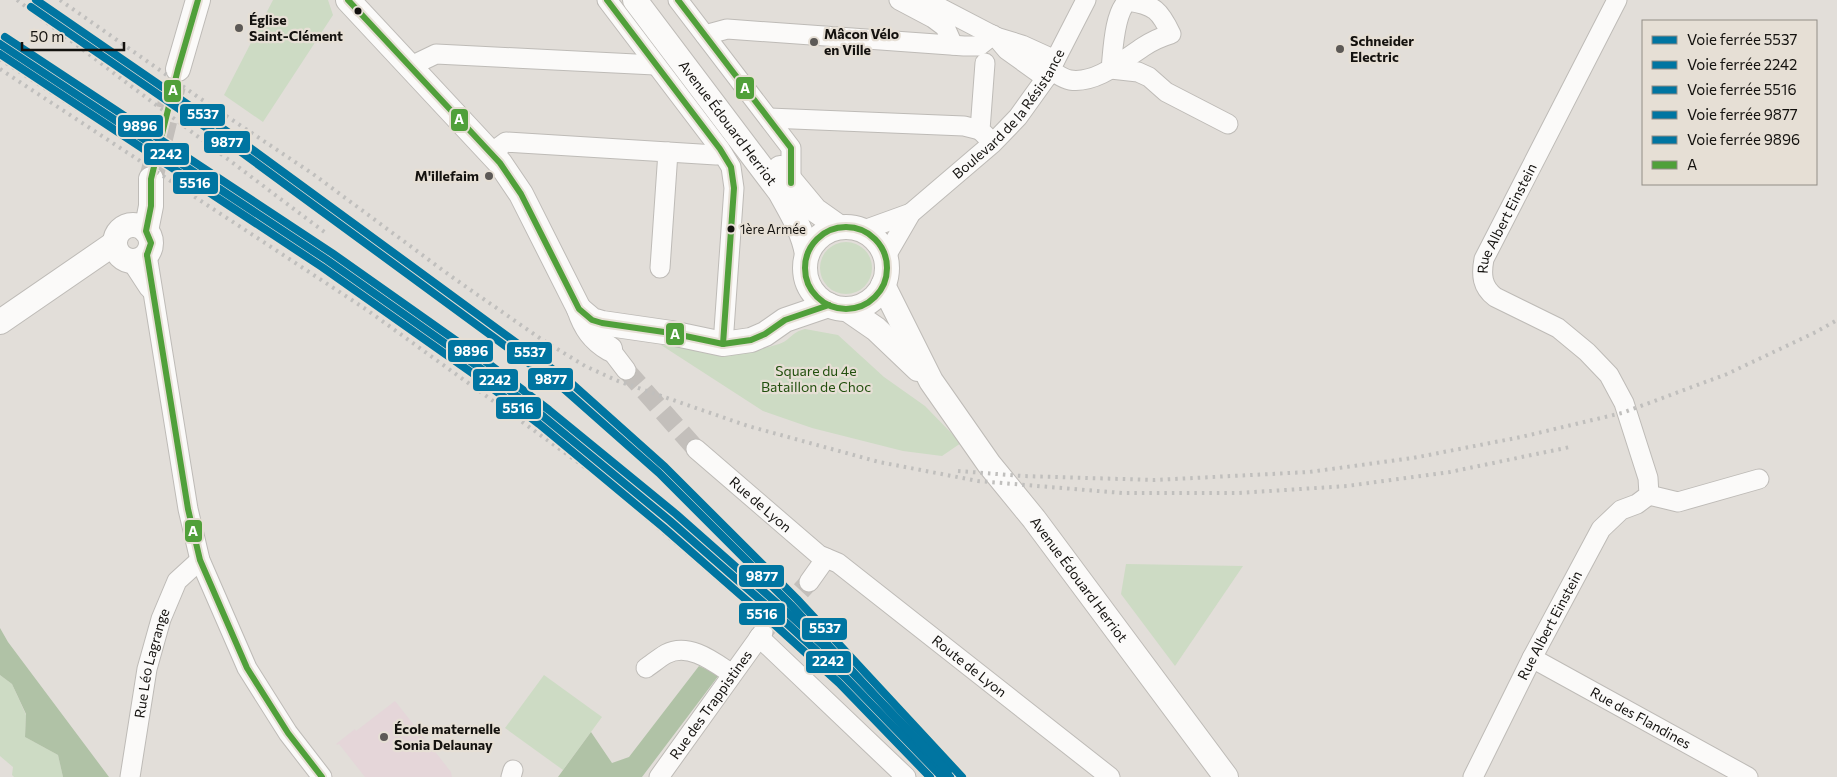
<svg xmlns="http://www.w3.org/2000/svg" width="1837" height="777" font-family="Commissioner,sans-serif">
	<rect width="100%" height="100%" fill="#e2ded9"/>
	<path fill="#e5d6d9" d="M395,701l56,71 1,5h-87l-26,-33 -2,1 -1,-1 19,-15 1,2z"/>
	<g fill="#cddbc4">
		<path d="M273,0h55l5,15 -70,107 -39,-27z"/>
		<circle cx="846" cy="268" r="26"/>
		<path d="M805,329l33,6 46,42 41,29 36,37 -19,13 -39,-5 -91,-23 -49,-17 -102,-66c39,4 80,12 118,-1 11,-3 12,-12 26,-15z"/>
		<path d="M1126,564l117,2 -68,100 -54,-72z"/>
		<path d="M0,675l12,9 14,31 -1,22 33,18 5,22h-49l-2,-2 1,-8 -13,-11z"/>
		<path d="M544,675l58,42 -39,53 -58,-42z"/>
	</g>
	<g fill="#b0c2a6">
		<path d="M0,628l8,14 101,135h-46l-5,-22 -33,-18 1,-23 -14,-30 -12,-9z"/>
		<path d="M699,666l20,9 -77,102h-84l33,-45 21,31 17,-6z"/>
	</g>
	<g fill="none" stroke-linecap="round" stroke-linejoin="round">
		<g stroke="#c3bfbb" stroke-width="19" stroke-dasharray="19 9" stroke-linecap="butt">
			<path d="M626,370l70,79"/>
			<path d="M763,632l46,-50"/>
		</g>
		<path stroke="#c3bfbb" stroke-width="24" stroke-dasharray="24 12" stroke-linecap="butt" d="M151,179l27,-110"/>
		<g stroke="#bebbb7" stroke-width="21">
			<g id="minor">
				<path d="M607,0l113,149 11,18 3,21 -11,156"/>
				<path d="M678,0l113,148v35"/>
				<path d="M899,0l34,18 12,9 8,18"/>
				<path d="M925,0l71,37"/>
				<path d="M705,35l22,-6 237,17h15l14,-11"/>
				<path d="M985,63l-5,67 9,9"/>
				<path d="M411,66l25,-12 219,11"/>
				<path d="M1111,69l27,3 11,5 17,15 62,32"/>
				<path d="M1050,70c6,3 13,9 20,10 27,4 53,-20 73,-33 9,-6 18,-10 28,-13 -11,-23 -16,-29 -43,-33 -14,11 -15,50 -17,68"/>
				<path d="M1046,78l-39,-28 -11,-13 26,8 33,15"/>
				<path d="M769,118l195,8 16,4"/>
				<path d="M668,152l48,3 7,-1"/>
				<path d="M491,153l15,-11 162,10 -8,116"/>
				<path d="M864,230l47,-17"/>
				<path d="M147,255l41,254 12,51 47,108 41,65 34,44"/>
				<path id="s1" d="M886,256l25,-43 82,-70 25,-26 28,-39 40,-78"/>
				<path d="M132,262l17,26"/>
				<path d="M610,349l16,21"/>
				<path id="s2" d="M696,449l123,106 19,8 272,214"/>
				<path d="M1649,495l29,7 81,-23"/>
				<path d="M809,582l17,-24"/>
				<path d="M759,637l147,140"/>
				<path id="s3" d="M1532,658l216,119"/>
				<path d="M646,668c6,-4 13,-10 20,-14 23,-12 48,8 66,20"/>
				<path id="s4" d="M130,777l17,-108 14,-50 16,-38 23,-21"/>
				<path d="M511,777l2,-7"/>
				<path id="s5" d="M659,777l104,-145"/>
				<path id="s6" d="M1473,777l59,-119 69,-129 20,-19 16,-6 12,-9 -1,-17 -24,-75 -15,-28 -22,-23 -29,-24 -63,-31c-13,-10 -14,-22 -11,-38l133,-259"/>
			</g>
		</g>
		<g stroke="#bebbb7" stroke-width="26">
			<g id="major">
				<path d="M348,0l152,163 21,31 58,115c6,18 14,30 31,40"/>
				<path id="s7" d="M635,0l145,192c11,20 23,39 27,62"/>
				<path d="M178,69l20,-69"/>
				<path d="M780,168l35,42 24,17"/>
				<circle cx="133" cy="243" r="18"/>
				<circle cx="846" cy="268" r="41"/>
				<path d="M146,231l5,-25v-27"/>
				<path id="s8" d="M883,285l48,96 58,83 45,55 192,258"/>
				<path d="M579,309l13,11 10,3 69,10 52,11 28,-4 14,-6 20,-14 44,-15"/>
				<path d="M847,309l29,20 42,40"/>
				<path d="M0,322l115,-79"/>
			</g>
		</g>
		<use href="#minor" stroke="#fbfaf9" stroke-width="19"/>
		<use href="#major" stroke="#fbfaf9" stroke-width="24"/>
		<g stroke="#c0bfbd" stroke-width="4" stroke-dasharray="2.5 5" stroke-linecap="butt">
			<path d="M17,0l310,234"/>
			<path d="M60,0l138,97 115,77 139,103 89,62 44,27 33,15 130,45 131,36 99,19 144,12h117l108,-7 103,-14 120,-25"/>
			<path d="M0,59l226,147 101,54"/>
			<path d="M0,69l367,241 237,171 194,168 136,128"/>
			<path d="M958,471l64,5 133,4 154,-8 104,-14 108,-21 101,-24 105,-39 89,-42 21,-12"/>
		</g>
		<g stroke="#e6dfd5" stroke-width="10">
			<g id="bus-1">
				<path d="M348,0l152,163 21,31 58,115 13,11 10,3 69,10 52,11 28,-4 14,-6 20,-14 44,-15"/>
				<path d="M607,0l113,149 11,18 3,21 -11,156"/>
				<path d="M678,0l113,148v35"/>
				<circle cx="846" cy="268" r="41"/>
				<path d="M147,255l41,254 12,51 47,108 41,65 34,44"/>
				<path d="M147,255l4,-12 -5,-12 5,-25v-27l27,-110 20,-69"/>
			</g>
		</g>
		<use href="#bus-1" stroke="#50a03a" stroke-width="6"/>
		<g stroke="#e6dfd5" stroke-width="11">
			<path id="rail-1" d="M36,0l202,139 332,243 95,85 132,132 165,178"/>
		</g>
		<g stroke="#e6dfd5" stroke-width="11">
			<path id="rail-2" d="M0,44l327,216 153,108 64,49 126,104 112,98 63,58 97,100"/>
		</g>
		<g stroke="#e6dfd5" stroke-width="11">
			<path id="rail-3" d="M0,54l322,213 153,108 64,49 125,104 112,98 63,57 91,94"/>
		</g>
		<g stroke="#e6dfd5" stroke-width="11">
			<path id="rail-4" d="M31,7l202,139 331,243 95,84 132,132 159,172"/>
		</g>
		<g stroke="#e6dfd5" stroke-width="11">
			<path id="rail-5" d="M5,37l327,216 153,108 64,49 127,104 112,99 63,58 97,100"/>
		</g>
		<use href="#rail-1" stroke="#0075a1" stroke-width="8"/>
		<use href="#rail-2" stroke="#0075a1" stroke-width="8"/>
		<use href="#rail-3" stroke="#0075a1" stroke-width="8"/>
		<use href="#rail-4" stroke="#0075a1" stroke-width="8"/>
		<use href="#rail-5" stroke="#0075a1" stroke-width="8"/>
	</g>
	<g fill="#14120f" stroke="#e6dfd5" stroke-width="2">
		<circle cx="358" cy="11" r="4.5"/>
		<circle cx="731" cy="229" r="4.5"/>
	</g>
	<g fill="#5c5956" stroke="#e6dfd5" stroke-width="2">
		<circle cx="239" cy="28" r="5"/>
		<circle cx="814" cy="42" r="5"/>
		<circle cx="1340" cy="49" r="5"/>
		<circle cx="489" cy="176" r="5"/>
		<circle cx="384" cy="737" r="5"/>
	</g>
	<g text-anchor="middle" stroke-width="4.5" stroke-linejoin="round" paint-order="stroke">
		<g font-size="13" fill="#14120f" stroke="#e6dfd5" text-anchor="start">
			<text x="740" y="234">1ère Armée</text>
		</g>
		<g font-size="14" font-weight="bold" fill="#14120f" stroke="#e6dfd5" text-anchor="start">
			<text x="249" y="25">Église<tspan x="249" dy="16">Saint-Clément</tspan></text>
			<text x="824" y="39">Mâcon Vélo<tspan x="824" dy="16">en Ville</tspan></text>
			<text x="1350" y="46">Schneider<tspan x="1350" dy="16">Electric</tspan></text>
			<text x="479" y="181" text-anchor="end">M'illefaim</text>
			<text x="394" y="734">École maternelle<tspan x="394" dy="16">Sonia Delaunay</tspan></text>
		</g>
		<g font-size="14" fill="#14120f" stroke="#e6dfd5">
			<text dy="5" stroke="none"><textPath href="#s1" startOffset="190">Boulevard de la Résistance</textPath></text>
			<text dy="5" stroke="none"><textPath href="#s7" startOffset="154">Avenue Édouard Herriot</textPath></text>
			<text dy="5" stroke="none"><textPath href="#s6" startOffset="694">Rue Albert Einstein</textPath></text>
			<text dy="5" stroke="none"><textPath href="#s2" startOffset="85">Rue de Lyon</textPath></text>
			<text dy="5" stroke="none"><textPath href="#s8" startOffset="355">Avenue Édouard Herriot</textPath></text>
			<text dy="5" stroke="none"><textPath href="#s6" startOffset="170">Rue Albert Einstein</textPath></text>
			<text dy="5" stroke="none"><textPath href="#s4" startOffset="116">Rue Léo Lagrange</textPath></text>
			<text dy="5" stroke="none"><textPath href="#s2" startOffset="350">Route de Lyon</textPath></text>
			<text dy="5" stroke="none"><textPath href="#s5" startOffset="89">Rue des Trappistines</textPath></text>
			<text dy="5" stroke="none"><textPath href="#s3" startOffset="124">Rue des Flandines</textPath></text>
		</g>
		<g font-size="14" fill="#23500f" stroke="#e6dfd5">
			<text x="816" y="376">Square du 4e<tspan x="816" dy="16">Bataillon de Choc</tspan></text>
		</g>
	</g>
	<g stroke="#e6dfd5" stroke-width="2">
		<rect x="735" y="76" width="20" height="24" rx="5" fill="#50a03a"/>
		<rect x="163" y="79" width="19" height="24" rx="5" fill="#50a03a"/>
		<rect x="179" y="103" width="47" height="24" rx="5" fill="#0075a1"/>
		<rect x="450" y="108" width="19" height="24" rx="5" fill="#50a03a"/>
		<rect x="117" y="114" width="47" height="24" rx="5" fill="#0075a1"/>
		<rect x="203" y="130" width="48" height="24" rx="5" fill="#0075a1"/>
		<rect x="143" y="142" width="47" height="24" rx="5" fill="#0075a1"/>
		<rect x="172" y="171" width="47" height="24" rx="5" fill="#0075a1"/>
		<rect x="665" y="322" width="20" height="24" rx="5" fill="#50a03a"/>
		<rect x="447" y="339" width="47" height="24" rx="5" fill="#0075a1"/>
		<rect x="506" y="341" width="47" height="24" rx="5" fill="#0075a1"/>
		<rect x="527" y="367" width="47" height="24" rx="5" fill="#0075a1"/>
		<rect x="472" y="368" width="47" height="24" rx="5" fill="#0075a1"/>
		<rect x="495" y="396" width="47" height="24" rx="5" fill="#0075a1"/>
		<rect x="184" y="519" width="19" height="24" rx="5" fill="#50a03a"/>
		<rect x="738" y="564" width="47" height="24" rx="5" fill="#0075a1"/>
		<rect x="738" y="602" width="48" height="24" rx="5" fill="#0075a1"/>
		<rect x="801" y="617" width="47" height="24" rx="5" fill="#0075a1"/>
		<rect x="805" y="650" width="47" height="24" rx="5" fill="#0075a1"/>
	</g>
	<g font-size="14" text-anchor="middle" font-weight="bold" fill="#fff">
		<text x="745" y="93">A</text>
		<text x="173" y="95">A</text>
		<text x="203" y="119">5537</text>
		<text x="459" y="124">A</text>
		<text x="140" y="131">9896</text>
		<text x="227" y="147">9877</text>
		<text x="166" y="159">2242</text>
		<text x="195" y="188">5516</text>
		<text x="675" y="339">A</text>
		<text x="471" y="356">9896</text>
		<text x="530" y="357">5537</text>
		<text x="551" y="384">9877</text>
		<text x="495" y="385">2242</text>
		<text x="518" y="413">5516</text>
		<text x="193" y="536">A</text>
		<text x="762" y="581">9877</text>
		<text x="762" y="619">5516</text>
		<text x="825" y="633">5537</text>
		<text x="828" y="666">2242</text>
	</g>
	<rect x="1642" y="20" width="175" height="165" fill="#e6dfd5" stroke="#928d86"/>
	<rect x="1652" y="36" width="25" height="8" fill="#0075a1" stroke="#928d86"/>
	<text x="1687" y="45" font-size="15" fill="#14120f">Voie ferrée 5537</text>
	<rect x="1652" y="61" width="25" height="8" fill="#0075a1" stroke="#928d86"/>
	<text x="1687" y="70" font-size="15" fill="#14120f">Voie ferrée 2242</text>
	<rect x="1652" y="86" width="25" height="8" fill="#0075a1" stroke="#928d86"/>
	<text x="1687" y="95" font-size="15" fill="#14120f">Voie ferrée 5516</text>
	<rect x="1652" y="111" width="25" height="8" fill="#0075a1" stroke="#928d86"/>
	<text x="1687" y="120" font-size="15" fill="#14120f">Voie ferrée 9877</text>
	<rect x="1652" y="136" width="25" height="8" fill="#0075a1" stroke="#928d86"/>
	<text x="1687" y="145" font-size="15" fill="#14120f">Voie ferrée 9896</text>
	<rect x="1652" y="161" width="25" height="8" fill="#50a03a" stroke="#928d86"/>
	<text x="1687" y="170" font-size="15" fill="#14120f">A</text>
	<path d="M22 42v8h102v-8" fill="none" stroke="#14120f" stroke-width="2.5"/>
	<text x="30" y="42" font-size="15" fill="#14120f" stroke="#e6dfd5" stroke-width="4" paint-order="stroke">50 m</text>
</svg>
